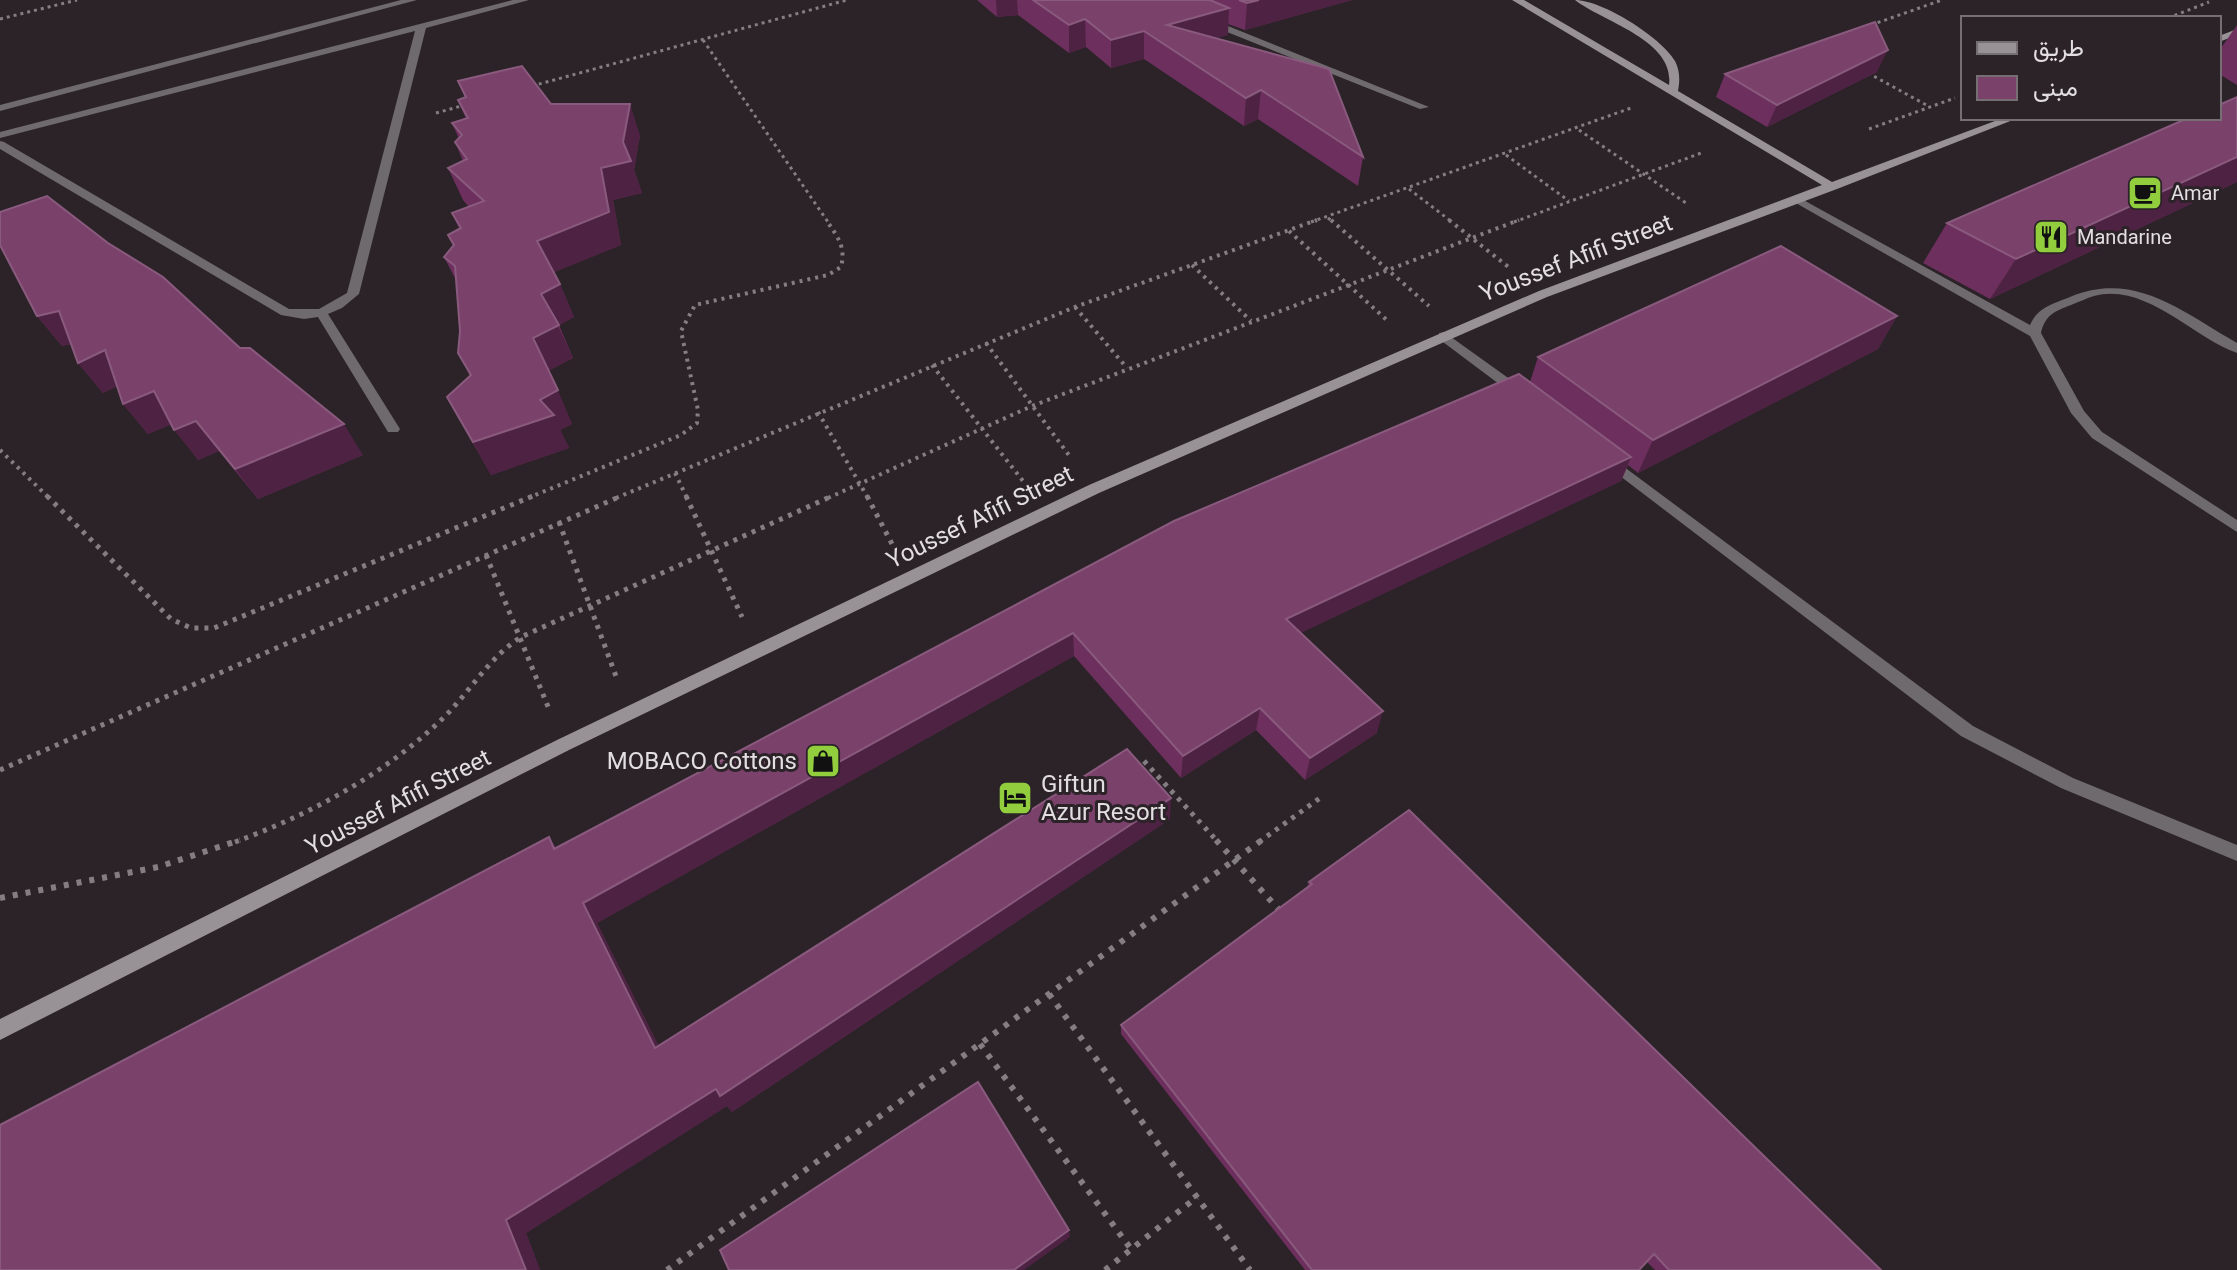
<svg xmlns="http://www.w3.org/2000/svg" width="2237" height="1270" font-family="Roboto,Vazirmatn,sans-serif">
	<rect width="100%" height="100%" fill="#2b2328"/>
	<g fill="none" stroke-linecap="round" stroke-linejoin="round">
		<g stroke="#847e82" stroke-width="3" stroke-dasharray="3 4" stroke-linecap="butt">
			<path d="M2168,18l41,-16"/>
			<path d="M0,19l77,-19"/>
			<path d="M1871,25l71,-25"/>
			<path d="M703,40l125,182"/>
			<path d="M1868,73l62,34"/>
			<path d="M532,86l315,-86"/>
			<path d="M436,113l29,-8"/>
			<path d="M1869,129l86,-31"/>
			<path d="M1579,130l107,73"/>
			<path d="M1506,155l63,46"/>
			<path d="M1409,189l43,33"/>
			<path d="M1328,218l5,4"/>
			<path d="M1311,222l320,-114"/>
			<path d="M1514,222l190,-70"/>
		</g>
		<g stroke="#847e82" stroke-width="4" stroke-dasharray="3 5" stroke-linecap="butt">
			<path d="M1331,220l98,86"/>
			<path d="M1449,220l62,49"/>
			<path d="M1289,231l100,91"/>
			<path d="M1192,265l59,56"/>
			<path d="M1075,307l52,61"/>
			<path d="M986,343l85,115"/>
			<path d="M932,365l91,116"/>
			<path d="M818,412l50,86"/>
			<path d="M0,450l49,48"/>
			<path d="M675,473l12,25"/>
			<path d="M528,498l153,-63 16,-12 1,-13 -17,-79 14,-26 133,-30 13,-8c5,-20 -3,-30 -15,-47"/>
			<path d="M616,498l459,-191 242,-87"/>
			<path d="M828,498l204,-92 487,-186"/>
		</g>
		<g stroke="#847e82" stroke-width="5" stroke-dasharray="4 6" stroke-linecap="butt">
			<path d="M47,496l124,123 20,9h23l319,-132"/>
			<path d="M686,496l56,121"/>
			<path d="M867,496l25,48"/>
			<path d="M559,522l58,157"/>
			<path d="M486,555l63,154"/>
			<path d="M1144,761l74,81"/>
			<path d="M0,770l621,-274"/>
			<path d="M235,842c74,-27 148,-67 205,-121 29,-27 47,-62 81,-84l311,-141"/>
			<path d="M1259,842l61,-44"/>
		</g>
		<g stroke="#847e82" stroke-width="6" stroke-dasharray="5 8" stroke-linecap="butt">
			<path d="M1216,840l65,72"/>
			<path d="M0,898l158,-31 82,-27"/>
			<path d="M1049,994l201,276"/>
			<path d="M980,1044l151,205"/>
			<path d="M667,1270l595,-430"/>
			<path d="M1105,1270l92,-73"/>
		</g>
		<g fill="#6f6a6d" fill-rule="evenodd">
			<path d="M1798,197l232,128c8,-18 23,-21 40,-28 65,-27 112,15 167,46v10c-44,-15 -91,-71 -143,-57 -7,2 -15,6 -23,9 -16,6 -26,10 -30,28l43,78 18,21 135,88v12l-145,-94 -21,-25 -41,-77 -236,-134 -2,-2z"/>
			<path d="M1444,332l81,58v6h-10l-76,-57v-6z"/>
			<path d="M1608,455l365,271 100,52 164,67v16l-176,-73 -100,-52 -358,-273 -2,-3 2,-3z"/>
		</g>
		<g fill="#6f6a6d" fill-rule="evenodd">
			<path d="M401,0h16l-417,111v-6z"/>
			<path d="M513,0h16l-103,28 -67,266 -17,14 -14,6 72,115 -2,3h-10l-70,-115 -14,2 -23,-4 -281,-166v-8l4,1 285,167h30l28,-16 68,-262 -415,107v-6z"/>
			<path d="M1207,20h6l216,87 -9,2 -213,-85z"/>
		</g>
		<g fill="#989196" fill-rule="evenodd">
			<path d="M1512,0h12l145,85c6,-45 -66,-63 -94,-85 27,0 86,37 100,61 5,10 5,19 3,30l154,91 171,-64h15l-181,71 -290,108 -448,196 -530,257 -569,290v-21l557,-279 532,-255 450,-194 283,-106z"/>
			<path d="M2237,29v6l-18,7v-6z"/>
		</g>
	</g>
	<g fill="#6d2f5d">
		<path d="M977,0h375l-107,30 -17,-6v11l-12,3 147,119 -5,29 -100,-67 -14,7 -100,-67 -33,9 -25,-21 -17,6 -51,-38 -21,2z"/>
		<path d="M2237,25v60l-18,-11v-23z"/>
		<path d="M1877,72l-110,55 -51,-30 9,-23z"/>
		<path d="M458,81l93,23 89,31 -6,35 8,23 -29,7 8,45 -67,27 6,12 14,33 -15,8 14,33 -25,13 24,53 -12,6 9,18 -78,27 -44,-78 23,-21 -12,-23 2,-22 -3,-49 -13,-25 9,-11 -5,-11 11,-7 -7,-15 17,-6 -6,-7 -15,-32 15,-7 -8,-19 4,-3 -7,-16 14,-4 -8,-19 7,-2z"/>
		<path d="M2237,97v85l-247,117 -67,-36 24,-40z"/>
		<path d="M37,316l203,32 123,107 -105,44 -39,-48 -21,9 -27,-36 -23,10 -25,-30 -6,-18 -14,7 -25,-30 -7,-19 -9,2z"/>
		<path d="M1897,316l-19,33 -240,124 -10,-8 -7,16 -321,152 77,100 -72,47 -49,-50 -75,48 -107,-122 -477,267 61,122 512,-226 -438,293 -5,-6 -201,127 14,37h-540l549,-433 7,11 974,-466 8,-25z"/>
		<path d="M1309,882l572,388h-226l-8,-8 -8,8h-334l-184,-236v-9l186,-138z"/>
	</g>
	<g fill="#4d2242">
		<path d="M996,0h21l1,15 -21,2z"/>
		<path d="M1259,0h93l-107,30 2,-27z"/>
		<path d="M1229,8l-1,27 -55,15 -6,-25z"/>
		<path d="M1085,19l1,28 -17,6v-28z"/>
		<path d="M1144,31v28l-33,9v-28z"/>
		<path d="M1888,50l-11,22 -110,55 10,-22z"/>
		<path d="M1261,90l-3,29 -14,7 2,-28z"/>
		<path d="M630,104l10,31 -6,35 8,23 -29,7 8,45 -71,29 -13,-33 86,-99z"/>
		<path d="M2237,157v25l-247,117 26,-40z"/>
		<path d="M560,284l14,33 -16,9 15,32 -25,13 -15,-33 8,-44z"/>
		<path d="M59,311l24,30 -21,5 -25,-30z"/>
		<path d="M1897,316l-19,33 -240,124 15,-33z"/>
		<path d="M105,350l24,31 -26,12 -25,-30z"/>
		<path d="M558,390l14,34 -12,6 9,18 -78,27 -18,-33 67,-42z"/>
		<path d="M154,391l24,31 -30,12 -25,-30z"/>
		<path d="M196,421l23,30 -21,9 -24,-30z"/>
		<path d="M344,424l19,31 -105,44 -23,-30z"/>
		<path d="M1631,457l-10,24 -339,161 4,-23z"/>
		<path d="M1073,633l1,23 -477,267 71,142 -13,-17 -72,-145z"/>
		<path d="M1260,708l-4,22 -75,48 2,-22z"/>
		<path d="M1383,711l-6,22 -72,47 5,-22z"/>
		<path d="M1171,798l-1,21 -438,293 -5,-6 -201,127 14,37h-14l-20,-50z"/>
		<path d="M1069,1230l1,7 -46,33h-10z"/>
	</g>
	<g fill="#7a426b" stroke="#8a5a7e" stroke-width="2">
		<path d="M1033,0h177l19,8 -62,17 162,44 34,88 -102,-67 -15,8 -102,-67 -33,9 -26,-21 -16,6z"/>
		<path d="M1239,0h20l-12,3z"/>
		<path d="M1875,22l13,28 -111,55 -52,-31z"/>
		<path d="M522,66l29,38h79l-7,38 8,19 -30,7 8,44 -72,29 23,43 -19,10 18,31 -26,13 25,52 -18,10 14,15 -81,27 -26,-45 24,-22 -13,-22 2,-22 -5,-65 -11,-9 10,-12 -6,-10 13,-7 -9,-15 32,-12 -36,-33 19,-9 -12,-17 7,-7 -10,-12 16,-5 -10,-18 8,-3 -8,-16z"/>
		<path d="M2237,97v60l-221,102 -69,-36 241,-105h31v-13z"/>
		<path d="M47,196l61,47 55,34 77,71h10l94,76 -109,45 -39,-48 -22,9 -20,-39 -31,13 -18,-54 -27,13 -19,-52 -22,5 -37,-71v-33z"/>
		<path d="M1781,246l116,70 -244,124 -115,-83z"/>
		<path d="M1519,374l112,83 -345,162 97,92 -73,47 -50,-50 -77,48 -110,-123 -490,270 72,145 472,-299 44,49 -451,298 -4,-7 -210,131 20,50h-526v-145l549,-288 5,12 620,-328z"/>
		<path d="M1409,810l472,460h-212l-15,-16 -15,16h-327l-191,-245 191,-141 -3,-2z"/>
		<path d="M978,1082l91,148 -55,40h-285l-9,-20z"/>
	</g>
	<defs>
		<g id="cafe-square" transform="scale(1.8)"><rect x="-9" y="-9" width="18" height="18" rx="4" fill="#92cd3e" stroke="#2b2328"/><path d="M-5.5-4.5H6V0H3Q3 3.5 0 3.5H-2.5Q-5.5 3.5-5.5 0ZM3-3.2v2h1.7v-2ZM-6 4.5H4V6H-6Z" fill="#111"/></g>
		<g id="restaurant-square" transform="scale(1.8)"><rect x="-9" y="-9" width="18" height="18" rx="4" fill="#92cd3e" stroke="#2b2328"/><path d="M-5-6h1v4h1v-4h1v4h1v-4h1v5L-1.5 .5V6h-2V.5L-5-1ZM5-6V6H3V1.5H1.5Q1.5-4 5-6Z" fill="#111"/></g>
		<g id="shop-square" transform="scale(1.8)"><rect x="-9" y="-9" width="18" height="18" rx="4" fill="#92cd3e" stroke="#2b2328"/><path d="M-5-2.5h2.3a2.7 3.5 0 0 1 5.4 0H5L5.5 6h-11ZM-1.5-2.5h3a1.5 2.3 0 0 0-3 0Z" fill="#111"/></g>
		<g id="hotel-square" transform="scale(1.8)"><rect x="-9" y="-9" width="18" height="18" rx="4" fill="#92cd3e" stroke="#2b2328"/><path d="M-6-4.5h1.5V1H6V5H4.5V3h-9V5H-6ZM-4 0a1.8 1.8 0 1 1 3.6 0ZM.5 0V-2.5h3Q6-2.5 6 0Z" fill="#111"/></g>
	</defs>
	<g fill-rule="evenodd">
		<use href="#cafe-square" x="2145" y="193"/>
		<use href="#restaurant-square" x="2051" y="237"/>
		<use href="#shop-square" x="823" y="761"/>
		<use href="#hotel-square" x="1015" y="798"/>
	</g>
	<g text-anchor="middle" stroke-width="6" stroke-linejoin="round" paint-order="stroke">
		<g font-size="20" fill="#e3dee1" stroke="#2b2328" text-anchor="start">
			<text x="2171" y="200">Amar</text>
			<text x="2077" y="244">Mandarine</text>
		</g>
		<g font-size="24" fill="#e3dee1" stroke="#2b2328">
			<text transform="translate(1576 258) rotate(-21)" y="8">Youssef Afifi Street</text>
			<text transform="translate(980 517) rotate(-26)" y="8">Youssef Afifi Street</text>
			<text transform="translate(398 802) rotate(-27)" y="8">Youssef Afifi Street</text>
		</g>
		<g font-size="24" fill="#e3dee1" stroke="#2b2328" text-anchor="end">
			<text x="797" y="769">MOBACO Cottons</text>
			<text x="1041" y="792" text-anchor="start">Giftun<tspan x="1041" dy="28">Azur Resort</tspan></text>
		</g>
	</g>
	<rect x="1961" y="16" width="260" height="104" fill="#2b2328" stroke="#756e72" stroke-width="2"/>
	<rect x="1977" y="42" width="40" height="12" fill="#989196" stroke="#756e72" stroke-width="2"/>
	<text x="2033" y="56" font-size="24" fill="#e3dee1">طريق</text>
	<rect x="1977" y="76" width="40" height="24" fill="#7a426b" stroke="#756e72" stroke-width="2"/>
	<text x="2033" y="96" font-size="24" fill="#e3dee1">مبنى</text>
</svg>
